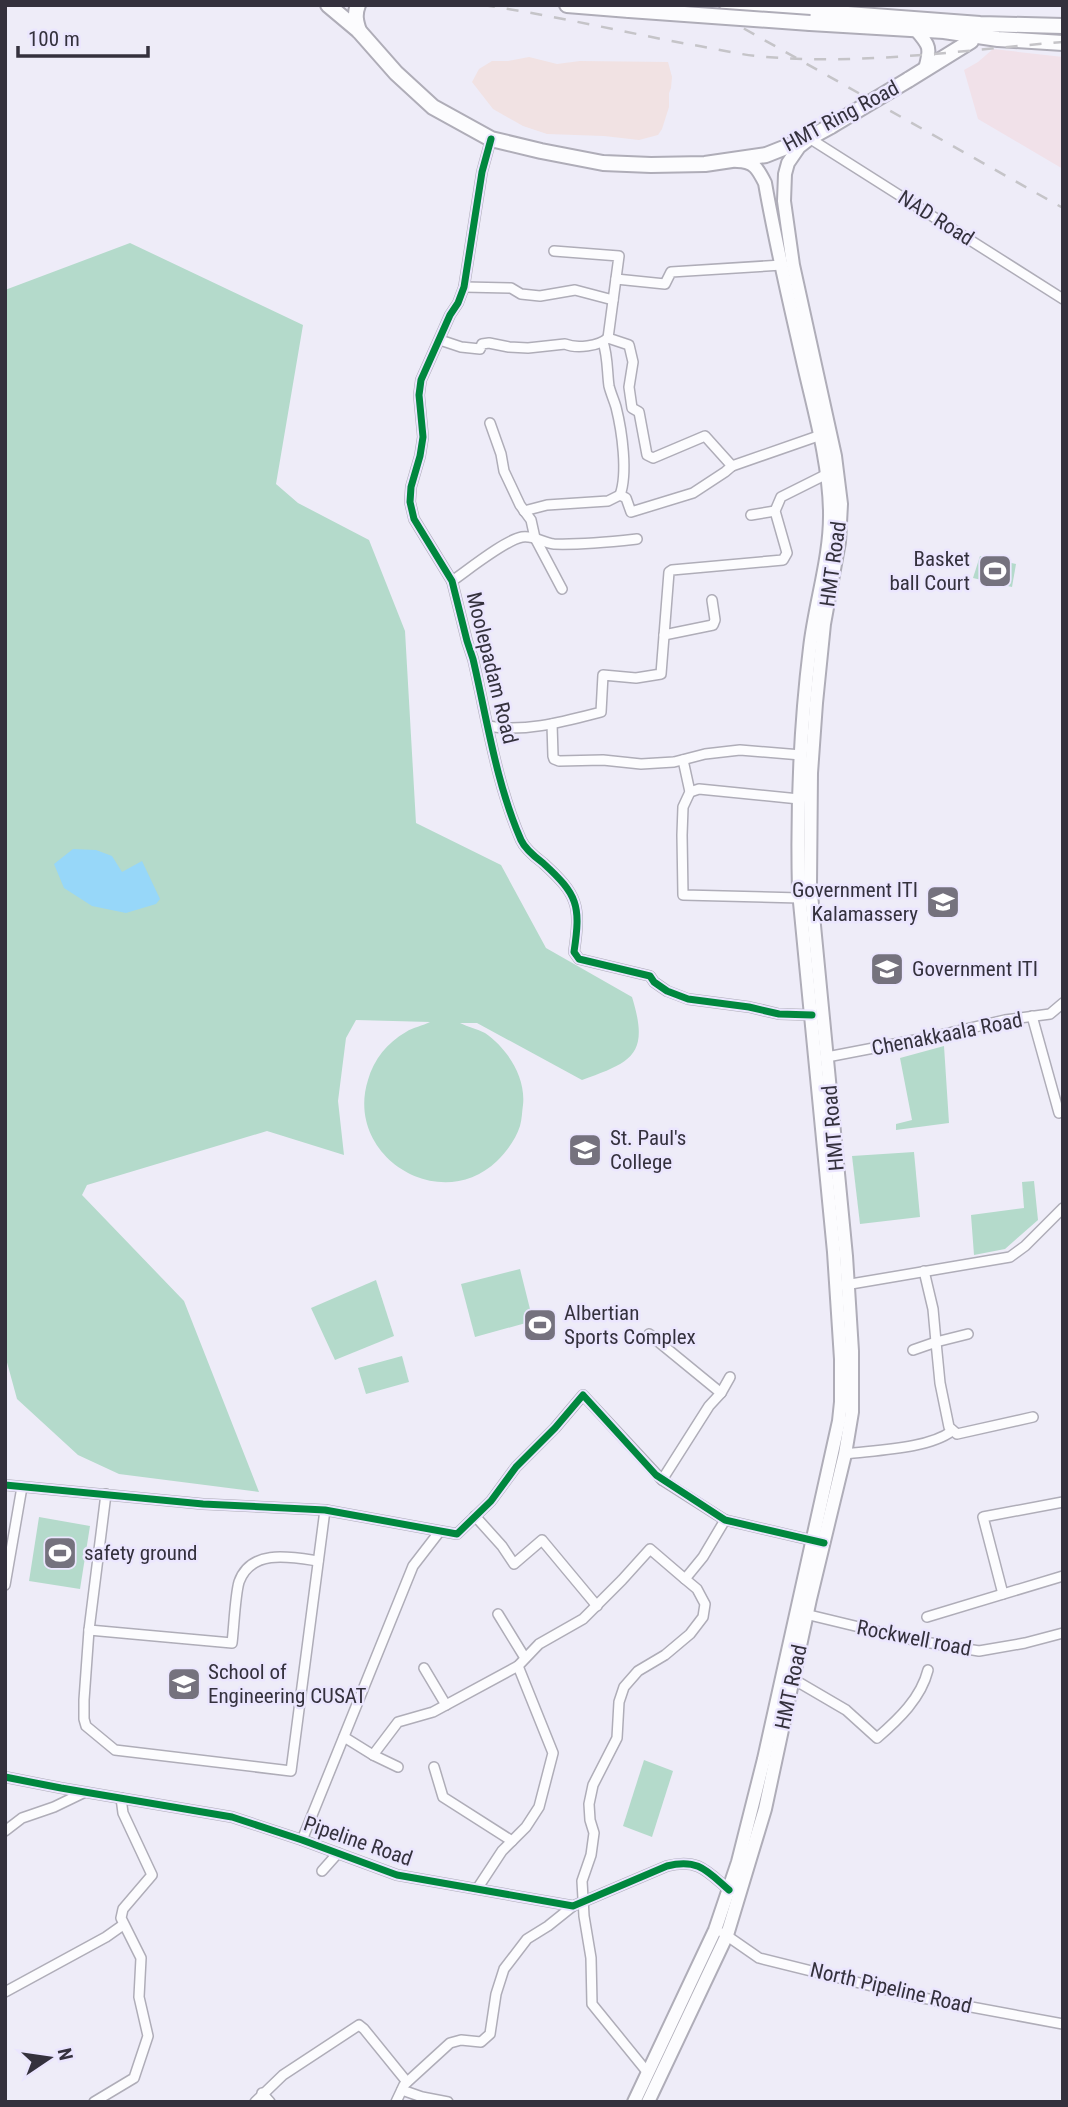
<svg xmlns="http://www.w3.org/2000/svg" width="1068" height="2107" font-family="'Roboto Condensed',sans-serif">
	<rect width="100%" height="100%" fill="#eeecf8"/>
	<path fill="#f1e2e3" d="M529,57l28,7 23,-3 88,1 4,15 -1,11 -2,5v14l-7,22 -4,6 -19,5 -35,-4 -57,-2 -24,-8 -30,-17 -21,-27 7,-13 13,-8h16z"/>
	<path fill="#f1e1e9" d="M993,49l70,8v112l-85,-50 -14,-49 14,-8z"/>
	<g fill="#b4dacb">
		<path d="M130,243l173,82 -27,159 22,19 71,37 36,91 11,192 85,42 45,83 86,49c18,58 0,65 -50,83l-105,-57h-17c8,4 17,6 25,10 22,15 41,44 38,72 -1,6 -1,14 -3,21 -4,13 -13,25 -23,35 -57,55 -153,-5 -129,-81 6,-21 19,-37 38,-48 7,-5 17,-6 24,-10l-74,-2 -10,18 -8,63 6,54 -77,-24 -180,54 -5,10 102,106 75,191 -140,-18 -41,-19 -61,-56 -12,-44v-1065z"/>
		<path d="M980,556l36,8 -4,23 -39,-9z"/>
		<path d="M944,1046l5,77 -53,7v-6l16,-4 -12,-62z"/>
		<path d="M914,1152l6,65 -60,7 -8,-68z"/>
		<path d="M1034,1181l4,39 -33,29 -31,6 -3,-40 53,-7 -2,-26z"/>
		<path d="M520,1269l13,52 -58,16 -14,-53z"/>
		<path d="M376,1280l18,56 -59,24 -24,-52z"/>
		<path d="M402,1356l7,26 -43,12 -8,-26z"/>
		<path d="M39,1517l51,9 -10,63 -51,-8z"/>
		<path d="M644,1760l29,11 -21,66 -29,-11z"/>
	</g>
	<path fill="#97d7f9" d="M73,849l23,1 16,6 10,16 20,-11 18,38 -4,5 -30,9 -34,-7 -28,-18 -10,-24z"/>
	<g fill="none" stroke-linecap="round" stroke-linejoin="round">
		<g stroke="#afadb8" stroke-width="12">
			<g id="minor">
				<path d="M809,138l254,161"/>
				<path d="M491,139l-9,33 -18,115 -6,16 -8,12 -29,65 -2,15 4,42 -3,19 -9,31 -1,15 4,17 38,62 15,60 6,18c14,60 23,124 48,181 4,9 14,17 22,23 35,32 38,42 31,89l5,7 71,17 4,6 13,9 21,8 61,8 30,7 33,1"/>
				<path d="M554,251l65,5 -11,82 21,7 4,17 -4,25 3,21 7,4 8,43 6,3 52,-22 27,30 89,-31"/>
				<path d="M616,279l49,5 6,-12 111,-7"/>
				<path d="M464,287l47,1 10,6 19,2 35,-6 38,10"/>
				<path d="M440,340l21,7 19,2 2,-5 7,-1 20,4 19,1 37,-4c12,5 34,2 43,-6"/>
				<path d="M603,342c5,15 4,30 6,44 2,8 5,14 7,21 6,24 12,66 4,88"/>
				<path d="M490,423l11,31 3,17 16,34 11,15 4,18 27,51"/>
				<path d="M524,511l23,-6 61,-4 12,-6 6,3 5,14 62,-19 32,-21 7,-6"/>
				<path d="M751,515l24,-4"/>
				<path d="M452,581c16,-11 53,-41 70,-44 12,-2 21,6 32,7 28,1 55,-2 83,-5"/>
				<path d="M664,635l49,-10 2,-5 -3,-20"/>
				<path d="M552,724l1,32 1,3 5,2 44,-1 38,4 33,-2 31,-8 35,-4 61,5"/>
				<path d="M488,726c36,7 78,-5 113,-14l2,-37 33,3 25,-4 8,-102 3,-2 111,-10 4,-7 -12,-42 6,-14 46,-23"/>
				<path d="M683,760l7,32 -7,15 -1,28 1,60 117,3"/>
				<path d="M690,792l9,-3 100,10"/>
				<path d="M1032,1016l27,97"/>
				<path d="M827,1057l109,-21 69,-16 45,-6 13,-11"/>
				<path d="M924,1271l9,38 3,33 32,-8"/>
				<path d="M845,1285l165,-28 15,-11 38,-38"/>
				<path d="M649,1334l72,59"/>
				<path d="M913,1350l23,-8 4,41 9,44 8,7 76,-17"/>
				<path d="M845,1454c30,-4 83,-5 107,-23"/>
				<path d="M662,1480l47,-74 12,-13 9,-16"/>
				<path d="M5,1485l198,19 122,6 132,24 34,-33 25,-34 39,-39 28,-33 79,85 63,40 90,21"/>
				<path d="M106,1494l-17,136 -5,70v19l2,7 29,24 176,21 34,-261"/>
				<path d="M475,1516l27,30 12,18 28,-24 55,66"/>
				<path d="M5,1585l17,-98"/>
				<path d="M1003,1594l-20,-77 80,-15"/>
				<path d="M801,1613l112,27 66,11 46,-8 38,-10"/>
				<path d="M498,1614l27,44"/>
				<path d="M927,1617l136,-41"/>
				<path d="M89,1630l143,13c2,-16 3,-47 7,-61 12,-34 53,-25 79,-21"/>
				<path d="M424,1668l22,37"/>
				<path d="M793,1679l53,31 31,28c22,-19 44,-40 51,-68"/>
				<path d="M344,1737l29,18 25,12"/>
				<path d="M373,1755l25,-33 35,-10 85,-46 21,-22 44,-25 39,-39 28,-31 35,30 18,-22 22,-37"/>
				<path d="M434,1767l9,30 69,44"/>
				<path d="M5,1777l56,11 171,29 70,23 95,35 176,31 94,-40c31,-8 40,5 62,24"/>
				<path d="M5,1831l17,-13 32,-11 29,-14"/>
				<path d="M302,1840l111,-274 27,-35"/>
				<path d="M322,1871l16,-18"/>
				<path d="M477,1889l25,-38 24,-24 13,-20 14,-54 -35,-87"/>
				<path d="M723,1933l36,25 153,38 151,28"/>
				<path d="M5,1992l101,-55 17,-12"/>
				<path d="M648,2073l-56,-69 -1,-46 -7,-42 -2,-35 9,-26 3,-22 -4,-13 -1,-16 4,-19 24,-47 2,-36 5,-15 14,-16 27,-16 25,-21 13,-17 2,-13 -8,-15 -12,-10"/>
				<path d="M402,2090l20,7 26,5"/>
				<path d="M262,2093l8,9"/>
				<path d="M94,2102l40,-24 14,-42 -9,-39 2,-39 -20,-40 2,-9 29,-34 -29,-62 -2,-15"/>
				<path d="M255,2102l28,-27 76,-50 5,4 43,53"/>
				<path d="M396,2102l8,-17 46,-42 11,-3 20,2 9,-8 6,-40 8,-25 23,-30 21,-13 25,-20"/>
			</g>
		</g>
		<g stroke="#afadb8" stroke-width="16">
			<g id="major">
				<path d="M916,30c14,16 15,18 9,39"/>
				<path d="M634,2102l81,-172 23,-68 26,-103 75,-338 2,-19v-43l-7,-107 -35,-360c-2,-81 1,-163 11,-244 5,-45 21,-91 20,-137 -1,-48 -14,-94 -25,-141 -14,-62 -29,-124 -40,-187 -7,-14 -11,-22 -28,-22"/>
				<path d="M648,2102l79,-167 38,-126 45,-210 35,-145 7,-42v-61l-6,-95 -36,-372 1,-111 5,-70 8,-79 15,-82 2,-38 -6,-48 -42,-191 -9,-64 1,-27 3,-11 11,-16 9,-7"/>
			</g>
		</g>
		<g stroke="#afadb8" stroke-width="18">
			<g id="highway">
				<path d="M328,5l31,26 37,42 37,34 58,32 50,12 62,12 48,2 54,-1 61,-9 43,-17 22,-12"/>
				<path d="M358,5c-4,10 -2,17 1,26"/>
				<path d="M567,5l62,5"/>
				<path d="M727,5l253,19 83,2"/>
				<path d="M810,23l134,8 54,8 65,4"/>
				<path d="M908,80l63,-39v-7"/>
			</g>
		</g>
		<use href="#minor" stroke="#fcfcfe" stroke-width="9"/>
		<use href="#major" stroke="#fcfcfe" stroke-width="12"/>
		<use href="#highway" stroke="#fcfcfe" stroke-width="14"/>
		<g stroke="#c5c4c8" stroke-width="2.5" stroke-dasharray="12 12" stroke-linecap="butt">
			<path d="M483,5c68,10 136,26 204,39 26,4 52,11 79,13 99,8 198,-7 297,-15"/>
			<path d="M702,5l361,203"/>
		</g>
		<g stroke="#afadb8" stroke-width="18" stroke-linecap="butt">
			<g id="highway-bridge">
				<path d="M629,10l181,13"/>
				<path d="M831,126l77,-46"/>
			</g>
		</g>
		<use href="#highway-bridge" stroke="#fcfcfe" stroke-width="14"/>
		<g stroke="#ebe6fe" stroke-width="11">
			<g id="cycleway">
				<path d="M491,139l-9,33 -18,115 -6,16 -8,12 -29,65 -2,15 4,42 -3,19 -9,31 -1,15 4,17 38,62 15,60 6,18c14,60 23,124 48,181 4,9 14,17 22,23 35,32 38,42 31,89l5,7 71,17 4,6 13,9 21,8 61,8 30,7 33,1"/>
				<path d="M5,1485l198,19 122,6 132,24 34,-33 25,-34 39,-39 28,-33 73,80 69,45 99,23"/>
				<path d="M5,1777l56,11 171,29 70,23 95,35 176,31 94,-40c31,-8 40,5 62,24"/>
			</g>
		</g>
		<use href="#cycleway" stroke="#00873e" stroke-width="7"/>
	</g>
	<defs>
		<g id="stadium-square" transform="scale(1.75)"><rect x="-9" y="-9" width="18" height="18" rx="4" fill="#75727e" stroke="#ebe6fe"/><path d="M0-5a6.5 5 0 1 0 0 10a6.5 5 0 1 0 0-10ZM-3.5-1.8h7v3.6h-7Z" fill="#fff"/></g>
		<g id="university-square" transform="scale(1.75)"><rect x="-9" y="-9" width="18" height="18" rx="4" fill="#75727e" stroke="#ebe6fe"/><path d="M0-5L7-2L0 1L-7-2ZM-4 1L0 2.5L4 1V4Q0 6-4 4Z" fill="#fff"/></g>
	</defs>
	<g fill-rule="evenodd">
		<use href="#stadium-square" x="995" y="571"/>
		<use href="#university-square" x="943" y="902"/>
		<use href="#university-square" x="887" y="969"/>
		<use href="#university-square" x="585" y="1150"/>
		<use href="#stadium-square" x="540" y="1325"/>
		<use href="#stadium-square" x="60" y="1553"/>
		<use href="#university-square" x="184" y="1684"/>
	</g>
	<g text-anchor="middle" stroke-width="5" stroke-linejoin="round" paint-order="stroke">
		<g font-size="21" fill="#34313d" stroke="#ebe6fe">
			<text transform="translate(841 116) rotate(-28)" y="7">HMT Ring Road</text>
			<text transform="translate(936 218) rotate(32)" y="7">NAD Road</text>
			<text transform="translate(833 564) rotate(-82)" y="7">HMT Road</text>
			<text transform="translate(492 668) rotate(76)" y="7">Moolepadam Road</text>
			<text transform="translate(947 1034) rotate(-11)" y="7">Chenakkaala Road</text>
			<text transform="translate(833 1128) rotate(-95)" y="7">HMT Road</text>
			<text transform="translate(914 1638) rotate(11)" y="7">Rockwell road</text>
			<text transform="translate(791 1687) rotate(-78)" y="7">HMT Road</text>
			<text transform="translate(358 1841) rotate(19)" y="7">Pipeline Road</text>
			<text transform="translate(891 1988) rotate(13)" y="7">North Pipeline Road</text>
		</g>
		<g font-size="21" fill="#34313d" stroke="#ebe6fe" text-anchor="start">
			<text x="970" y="566" text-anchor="end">Basket<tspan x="970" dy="24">ball Court</tspan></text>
			<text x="918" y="897" text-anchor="end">Government ITI<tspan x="918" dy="24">Kalamassery</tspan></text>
			<text x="912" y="976">Government ITI</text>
			<text x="610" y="1145">St. Paul's<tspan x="610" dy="24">College</tspan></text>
			<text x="564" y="1320">Albertian<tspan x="564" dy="24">Sports Complex</tspan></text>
			<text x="84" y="1560">safety ground</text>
			<text x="208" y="1679">School of<tspan x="208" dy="24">Engineering CUSAT</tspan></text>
		</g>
	</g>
	<rect width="1068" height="2107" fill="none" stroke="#34313d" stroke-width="14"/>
	<g transform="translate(49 2058) rotate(77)" stroke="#ebe6fe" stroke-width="5" paint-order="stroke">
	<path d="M0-5L12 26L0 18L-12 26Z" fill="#34313d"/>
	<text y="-10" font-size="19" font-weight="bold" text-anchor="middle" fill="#34313d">N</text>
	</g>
	<path d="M18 46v10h130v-10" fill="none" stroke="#34313d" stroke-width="3.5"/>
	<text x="28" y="46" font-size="21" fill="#34313d" stroke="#ebe6fe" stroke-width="5" paint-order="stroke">100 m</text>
</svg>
